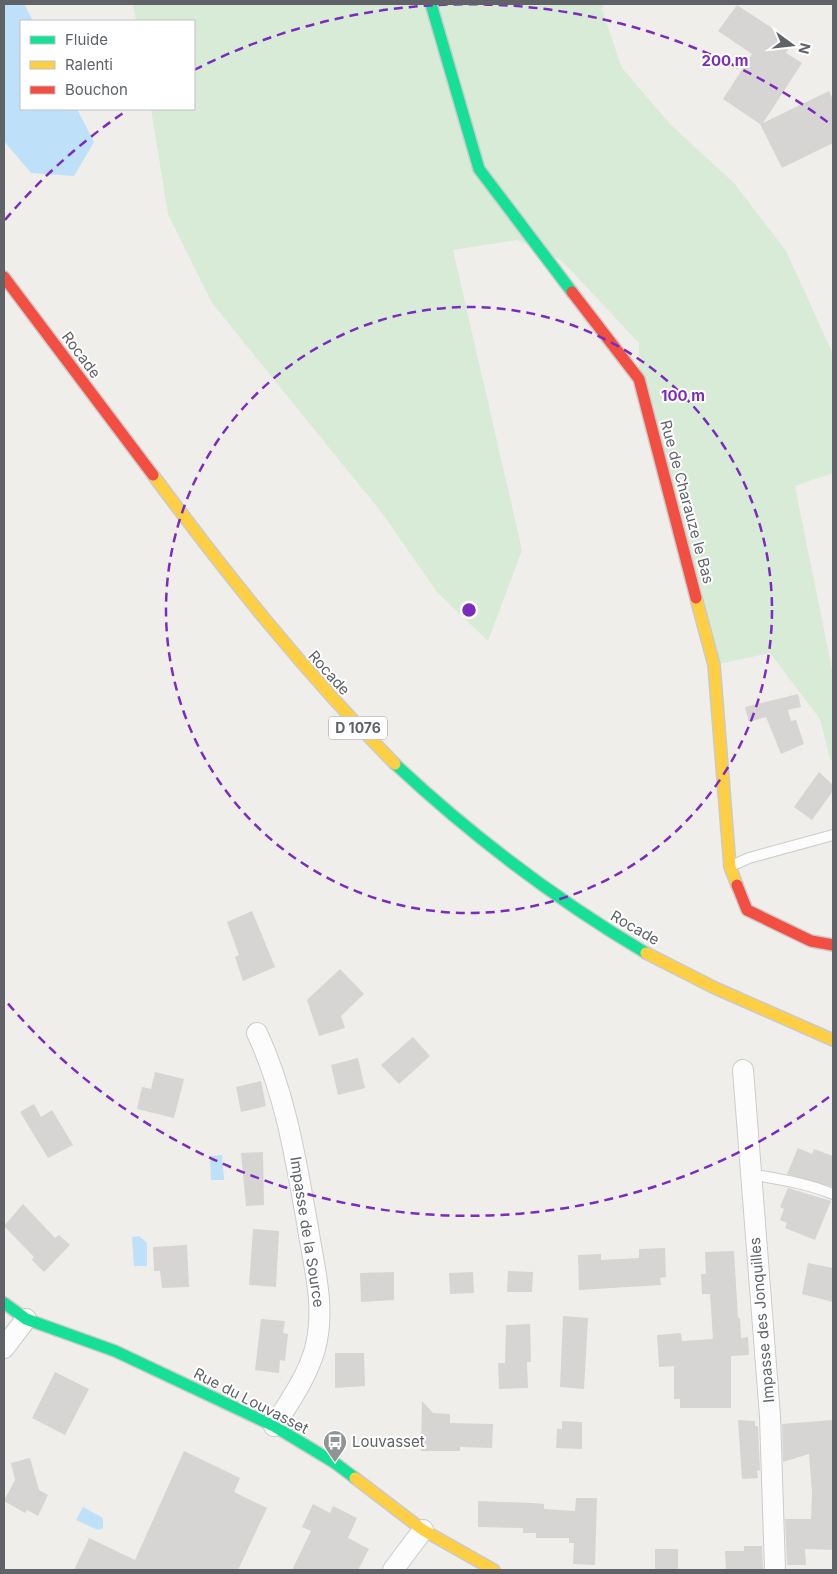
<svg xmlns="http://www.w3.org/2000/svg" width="837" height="1574" font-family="Inter,sans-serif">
	<rect width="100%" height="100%" fill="#efeeea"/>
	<path fill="#d8ebd6" d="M133,4h471l-2,6 20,58 49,57 63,58 52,68 47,103v119l-38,13 38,188v87l-3,-2 -10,-40 -50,-66 -56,12 -75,-286v-36l-77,-82 -45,-21 -64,10 69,300 -34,91 -51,-49 -55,-79 -170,-210 -44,-89 -17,-105h43v-88h-58z"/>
	<g fill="#bfe0f9">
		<path d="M4,4h20l9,17h-12v88h56l17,33 -20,34 -43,-3 -27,-32z"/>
		<path d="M222,1155l2,25h-13l-1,-24z"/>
		<path d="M139,1236l8,7v23h-13l-2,-29z"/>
		<path d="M83,1507l20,11v10l-5,2 -22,-10z"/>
	</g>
	<g fill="#d6d5d3">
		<path d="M737,5l56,37 -7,11 16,10 -39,60 66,-32 4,9v43l-51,25 -22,-44 -37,-25 29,-45 -34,-23z"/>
		<path d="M798,694l3,13 -13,3 3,11 5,-1 8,24 -23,10 -15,-37 -17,5 -4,-15z"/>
		<path d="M819,772l14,13v6l-21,29 -18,-13z"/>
		<path d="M252,911l23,56 -32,14 -8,-24 4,-2 -12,-33z"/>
		<path d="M340,969l24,25 -23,22 4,12 -26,8 -12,-36z"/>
		<path d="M413,1037l17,19 -31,28 -18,-19z"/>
		<path d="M358,1058l7,30 -27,7 -7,-30z"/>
		<path d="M155,1072l29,7 -10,39 -37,-9 5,-22 9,2z"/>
		<path d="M261,1081l5,25 -25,6 -5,-25z"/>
		<path d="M34,1104l7,13 11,-7 21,35 -25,13 -28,-46z"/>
		<path d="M798,1148l14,6 2,-5 19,7v31l-46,-13z"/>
		<path d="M263,1152l1,53 -18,1 -5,-53z"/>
		<path d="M788,1188l43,13 -16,39 -30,-12 2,-5 -7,-3 4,-11 -4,-2z"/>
		<path d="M23,1204l32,34 4,-3 11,10 -26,27 -12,-12 2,-3 -30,-31z"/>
		<path d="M253,1229l26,2 -3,56 -27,-2z"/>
		<path d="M187,1245l2,42 -27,1 -2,-17h-6l-1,-24z"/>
		<path d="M665,1248l1,29 -6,1 1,7 -82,5 -1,-35 23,-1v6l38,-2v-9z"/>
		<path d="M734,1251l4,67h2l1,20 7,-1 1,18 -18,1v52h-51v-9h-6v-33l-15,1 -2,-32 24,-2 1,8 31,-2 -3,-45h-8l-1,-20h5l-1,-22z"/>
		<path d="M808,1263l25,5v34l-31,-8z"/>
		<path d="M508,1271l25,1 -1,20h-25z"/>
		<path d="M394,1272v28l-33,2 -1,-29z"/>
		<path d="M473,1272l1,21 -24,1 -1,-21z"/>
		<path d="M563,1316l25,2 -4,71 -24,-2z"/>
		<path d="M261,1319l24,2 -2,12 5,1 -3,27 -5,-1 -1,13 -24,-3z"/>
		<path d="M530,1324l1,38h-4l1,26 -29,1 -1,-26h7l1,-38z"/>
		<path d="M335,1353h29l1,33 -30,2z"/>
		<path d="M55,1372l34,17 -24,46 -33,-17z"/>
		<path d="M422,1401l11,12 17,1v9l43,1 -1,24 -32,-1v4h-39z"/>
		<path d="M738,1420l17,1v5h3l2,44 -3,1 1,7 -16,1z"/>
		<path d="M833,1420v130l-28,-1 1,16h-19l-2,-46h26l1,-26 -3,-39 -26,8 -1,-38z"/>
		<path d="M562,1421l20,1v27l-26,-1 1,-19h5z"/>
		<path d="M184,1451l56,27 -6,14 33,16 -29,62h-164l15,-32 46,22z"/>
		<path d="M30,1458l9,32 9,5 -10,21 -11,-6 -2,3 -21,-12 11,-21 -4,-17z"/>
		<path d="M576,1498h21l-2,67 -22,-1 1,-21h-5v-5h-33v-5h-13v-5l-45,-1v-26l55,2 11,1v5l31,2z"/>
		<path d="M313,1504l17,9 3,-7 24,12 -9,20 21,11 -11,21h-66l19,-39 -9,-4z"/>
		<path d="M744,1546h18l1,24h-37l-1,-19h19z"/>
		<rect x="655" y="1549" width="23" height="21"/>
	</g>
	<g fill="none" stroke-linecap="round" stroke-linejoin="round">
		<g stroke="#cbcccc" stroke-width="12">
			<g id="lane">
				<path d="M731,866l18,-8 84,-23"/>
				<path d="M750,1174c28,5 57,9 83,20"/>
			</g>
		</g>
		<g stroke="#cbcccc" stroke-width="22">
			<g id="street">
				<path d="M257,1033c29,62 39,128 51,195 6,40 18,80 7,121 -8,28 -25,52 -41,77"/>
				<path d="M743,1070l27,346 5,154"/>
				<path d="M4,1348l22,-29"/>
				<path d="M393,1570l30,-40"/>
			</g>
		</g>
		<g stroke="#cacacb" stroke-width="14">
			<g id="fast">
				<path d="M431,4l48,165 93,123"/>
				<path d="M395,764c77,72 160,135 251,189"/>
				<path d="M4,1303l22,16 89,32 159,75 61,37 20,15"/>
			</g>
		</g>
		<g stroke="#cacacb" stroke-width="14">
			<g id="slow">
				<path d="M153,475c75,101 153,199 242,289"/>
				<path d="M696,598l18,67 16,202 7,18"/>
				<path d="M646,953l69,35 118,52"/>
				<path d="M355,1478l68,52 71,40"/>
			</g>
		</g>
		<g stroke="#cacacb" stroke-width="14">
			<g id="jam">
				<path d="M4,277l149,198"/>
				<path d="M572,292l67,87 57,219"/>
				<path d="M737,885l10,25 64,31 22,4"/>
			</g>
		</g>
		<use href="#lane" stroke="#fdfcfc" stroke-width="10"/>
		<use href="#street" stroke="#fdfcfc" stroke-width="20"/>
		<use href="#fast" stroke="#16e098" stroke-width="11"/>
		<use href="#slow" stroke="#ffcf43" stroke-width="11"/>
		<use href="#jam" stroke="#f24e42" stroke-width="11"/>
	</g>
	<g fill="none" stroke="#7b2cbf" stroke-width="2.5" stroke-dasharray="9 6">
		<circle cx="469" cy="610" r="303"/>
		<path d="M829 1097A606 606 0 0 1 5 1000M5 220A606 606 0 0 1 126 111M194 70A606 606 0 0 1 829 123"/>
	</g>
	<defs>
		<g id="bus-pin" transform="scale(1.25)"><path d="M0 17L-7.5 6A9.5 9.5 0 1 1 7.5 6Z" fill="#919496" stroke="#fff"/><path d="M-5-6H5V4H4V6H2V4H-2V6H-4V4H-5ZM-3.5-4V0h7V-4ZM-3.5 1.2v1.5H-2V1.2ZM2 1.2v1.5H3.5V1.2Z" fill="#fff"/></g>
	</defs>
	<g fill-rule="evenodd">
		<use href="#bus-pin" x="335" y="1442"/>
	</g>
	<g text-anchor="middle" stroke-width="4" stroke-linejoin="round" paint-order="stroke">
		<rect fill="#fff" stroke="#8f9295" stroke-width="1" x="329" y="716.5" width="58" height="23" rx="4"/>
		<g font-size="14" font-weight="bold" fill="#5f6368">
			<text x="358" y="733">D 1076</text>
		</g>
		<g font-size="15" fill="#5f6368" stroke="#fff">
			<text transform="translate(81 355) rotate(53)" y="5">Rocade</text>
			<text transform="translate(687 502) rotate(75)" y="5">Rue de Charauze le Bas</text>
			<text transform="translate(329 673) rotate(48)" y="5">Rocade</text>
			<text transform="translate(635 928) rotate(30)" y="5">Rocade</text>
			<text transform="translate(307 1232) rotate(81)" y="5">Impasse de la Source</text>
			<text transform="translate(762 1320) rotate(-95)" y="5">Impasse des Jonquilles</text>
			<text transform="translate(251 1401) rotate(27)" y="5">Rue du Louvasset</text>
		</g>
		<g font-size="15" fill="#5f6368" stroke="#fff" text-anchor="start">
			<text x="352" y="1447">Louvasset</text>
		</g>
	</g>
	<circle cx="469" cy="610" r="8" fill="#7b2cbf" stroke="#fff" stroke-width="2.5"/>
	<g font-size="15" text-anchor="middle" font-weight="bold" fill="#7b2cbf" stroke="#fff" stroke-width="4" stroke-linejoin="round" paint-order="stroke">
		<text x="725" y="66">200 m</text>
		<text x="683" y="401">100 m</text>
	</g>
	<rect width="837" height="1574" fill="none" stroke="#5f6368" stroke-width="10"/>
	<rect x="20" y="20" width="175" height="90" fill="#ffffff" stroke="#bfc1c3"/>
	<rect x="30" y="36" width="25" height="8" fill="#16e098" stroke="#bfc1c3"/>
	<text x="65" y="45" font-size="15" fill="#5f6368">Fluide</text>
	<rect x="30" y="61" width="25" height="8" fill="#ffcf43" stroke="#bfc1c3"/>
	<text x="65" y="70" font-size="15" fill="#5f6368">Ralenti</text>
	<rect x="30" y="86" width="25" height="8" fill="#f24e42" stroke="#bfc1c3"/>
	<text x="65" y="95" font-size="15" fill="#5f6368">Bouchon</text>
	<g transform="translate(792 45) rotate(105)" stroke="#ffffff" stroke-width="4" paint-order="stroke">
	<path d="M0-4L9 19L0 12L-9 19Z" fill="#5f6368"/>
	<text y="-8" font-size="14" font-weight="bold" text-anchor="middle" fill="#5f6368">N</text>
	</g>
</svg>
